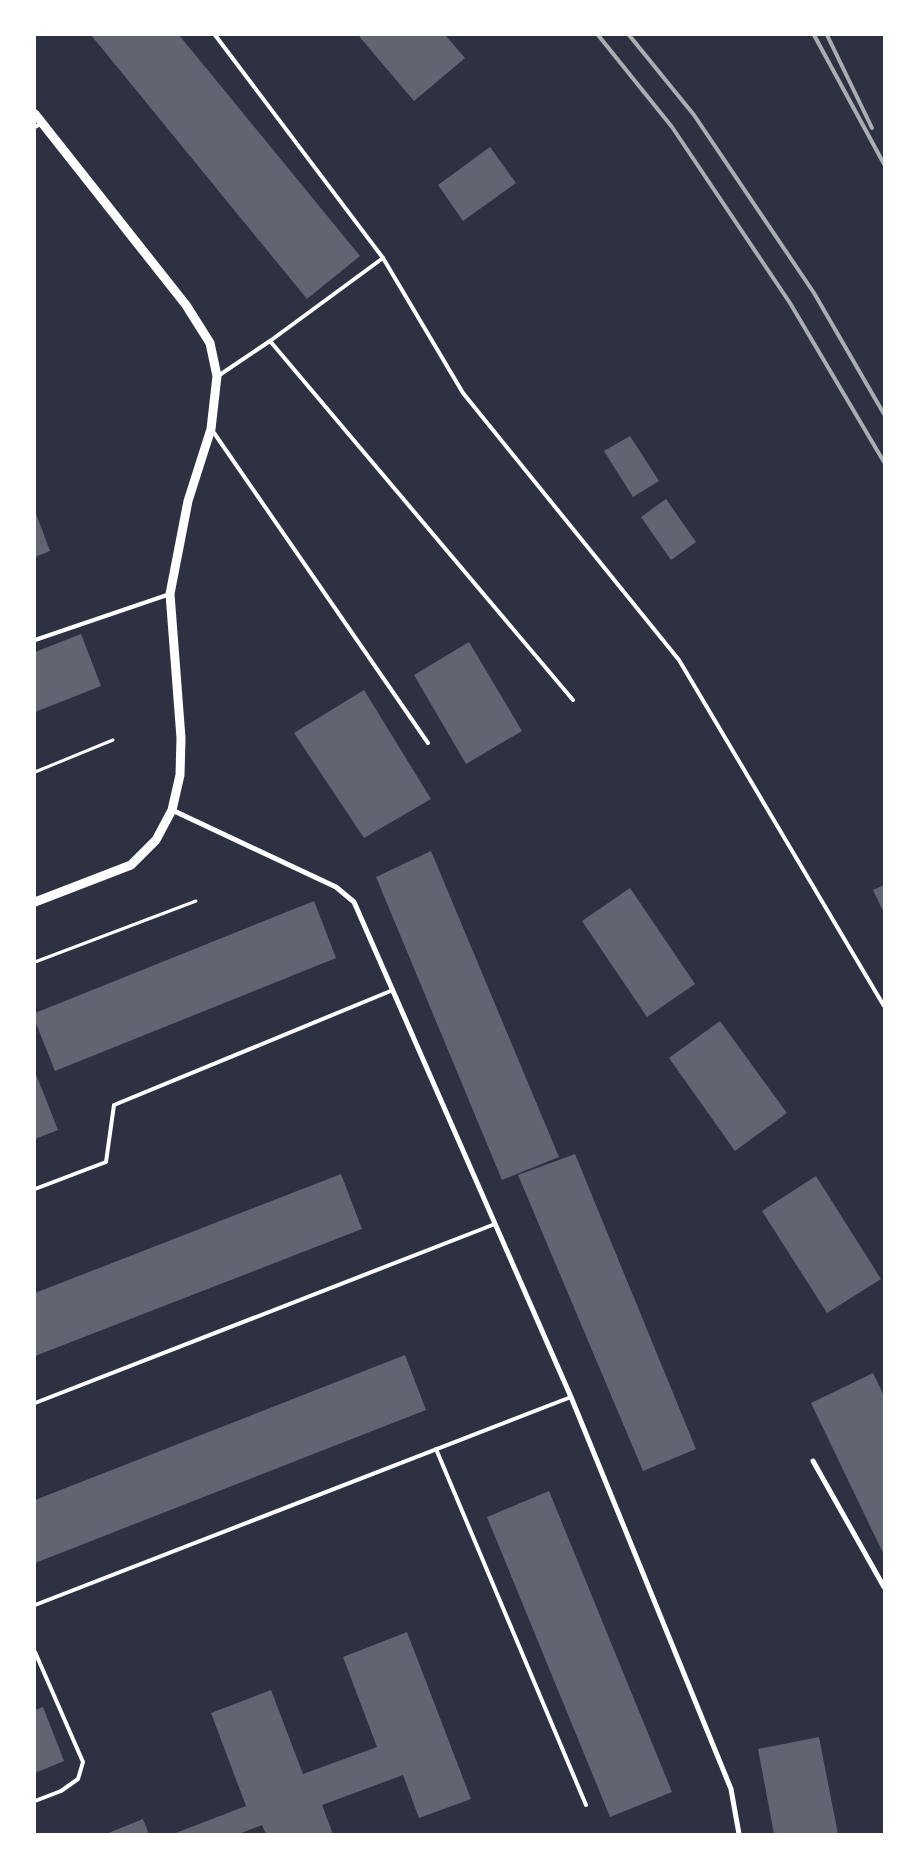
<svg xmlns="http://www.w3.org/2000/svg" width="919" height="1869" font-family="Overpass,sans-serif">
	<rect width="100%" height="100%" fill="#2d3142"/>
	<g fill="#626471">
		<path d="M91,35h88l181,221 -53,43z"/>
		<path d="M358,35h87l20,23 -51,43z"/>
		<path d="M490,147l26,36 -53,38 -25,-36z"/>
		<path d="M630,436l29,45 -26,16 -29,-46z"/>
		<path d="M666,499l30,43 -25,18 -30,-43z"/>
		<path d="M35,511l15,40 -15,6z"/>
		<path d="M81,634l20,52 -66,26v-60z"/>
		<path d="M469,642l53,89 -56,33 -52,-89z"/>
		<path d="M364,690l67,109 -67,39 -70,-105z"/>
		<path d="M431,851l128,306 -57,23 -126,-303z"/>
		<path d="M884,885v28l-11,-23z"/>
		<path d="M630,888l65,96 -48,33 -65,-96z"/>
		<path d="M314,901l22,57 -281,113 -20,-50v-8z"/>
		<path d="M720,1021l67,92 -52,38 -66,-93z"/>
		<path d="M35,1072l23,58 -23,9z"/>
		<path d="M575,1154l121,295 -53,22 -125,-296z"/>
		<path d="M341,1174l21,55 -327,127v-63z"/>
		<path d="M816,1176l65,103 -54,34 -65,-102z"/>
		<path d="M405,1355l21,55 -391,153v-63z"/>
		<path d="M873,1373l11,23v159l-73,-152z"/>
		<path d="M549,1491l123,301 -62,25 -123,-300z"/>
		<path d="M407,1632l64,167 -52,19 -16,-43 -81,30 11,29h-67l-4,-9 -23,9h-66l73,-28 -35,-93 60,-23 32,84 74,-27 -34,-90z"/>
		<path d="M43,1707l21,54 -29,12v-63z"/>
		<path d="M819,1737l19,97h-64l-16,-85z"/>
		<path d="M143,1819l6,15h-43z"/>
	</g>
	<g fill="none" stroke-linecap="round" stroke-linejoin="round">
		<g stroke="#fff" stroke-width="3">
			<path d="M35,772l78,-32"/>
			<path d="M35,962l161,-61"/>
		</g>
		<g stroke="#fff" stroke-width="4">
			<path d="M215,35l168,223 80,135 216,267 205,346"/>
			<path d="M35,127l7,-4"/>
			<path d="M270,341l303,359"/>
			<path d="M218,376l52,-35 113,-83"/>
			<path d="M212,430l216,313"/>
			<path d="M35,640l135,-46"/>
			<path d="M35,1189l71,-27 8,-57 279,-115"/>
			<path d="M35,1403l460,-179"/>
			<path d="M436,1449l150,356"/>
			<path d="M35,1605l536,-208"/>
			<path d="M35,1652l48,110 -5,17 -17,12 -26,10"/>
		</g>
		<g stroke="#fff" stroke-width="5">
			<path d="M172,810l164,77 18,15 217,495 160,392 8,45"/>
			<path d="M813,1461l71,126"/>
		</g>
		<path stroke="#fff" stroke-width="9" d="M35,114l151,191 24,38 7,33 -6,53 -23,72 -18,93 11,144 -1,37 -8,35 -16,30 -25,25 -96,37"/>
		<g stroke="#abadb3" stroke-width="4">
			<path d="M598,35l74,92 118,176 94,159"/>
			<path d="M629,35l65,80 120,178 70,121"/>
			<path d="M814,35l70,129"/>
			<path d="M827,35l45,93"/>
		</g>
	</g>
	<rect width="919" height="1869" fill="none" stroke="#ffffff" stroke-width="72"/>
</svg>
